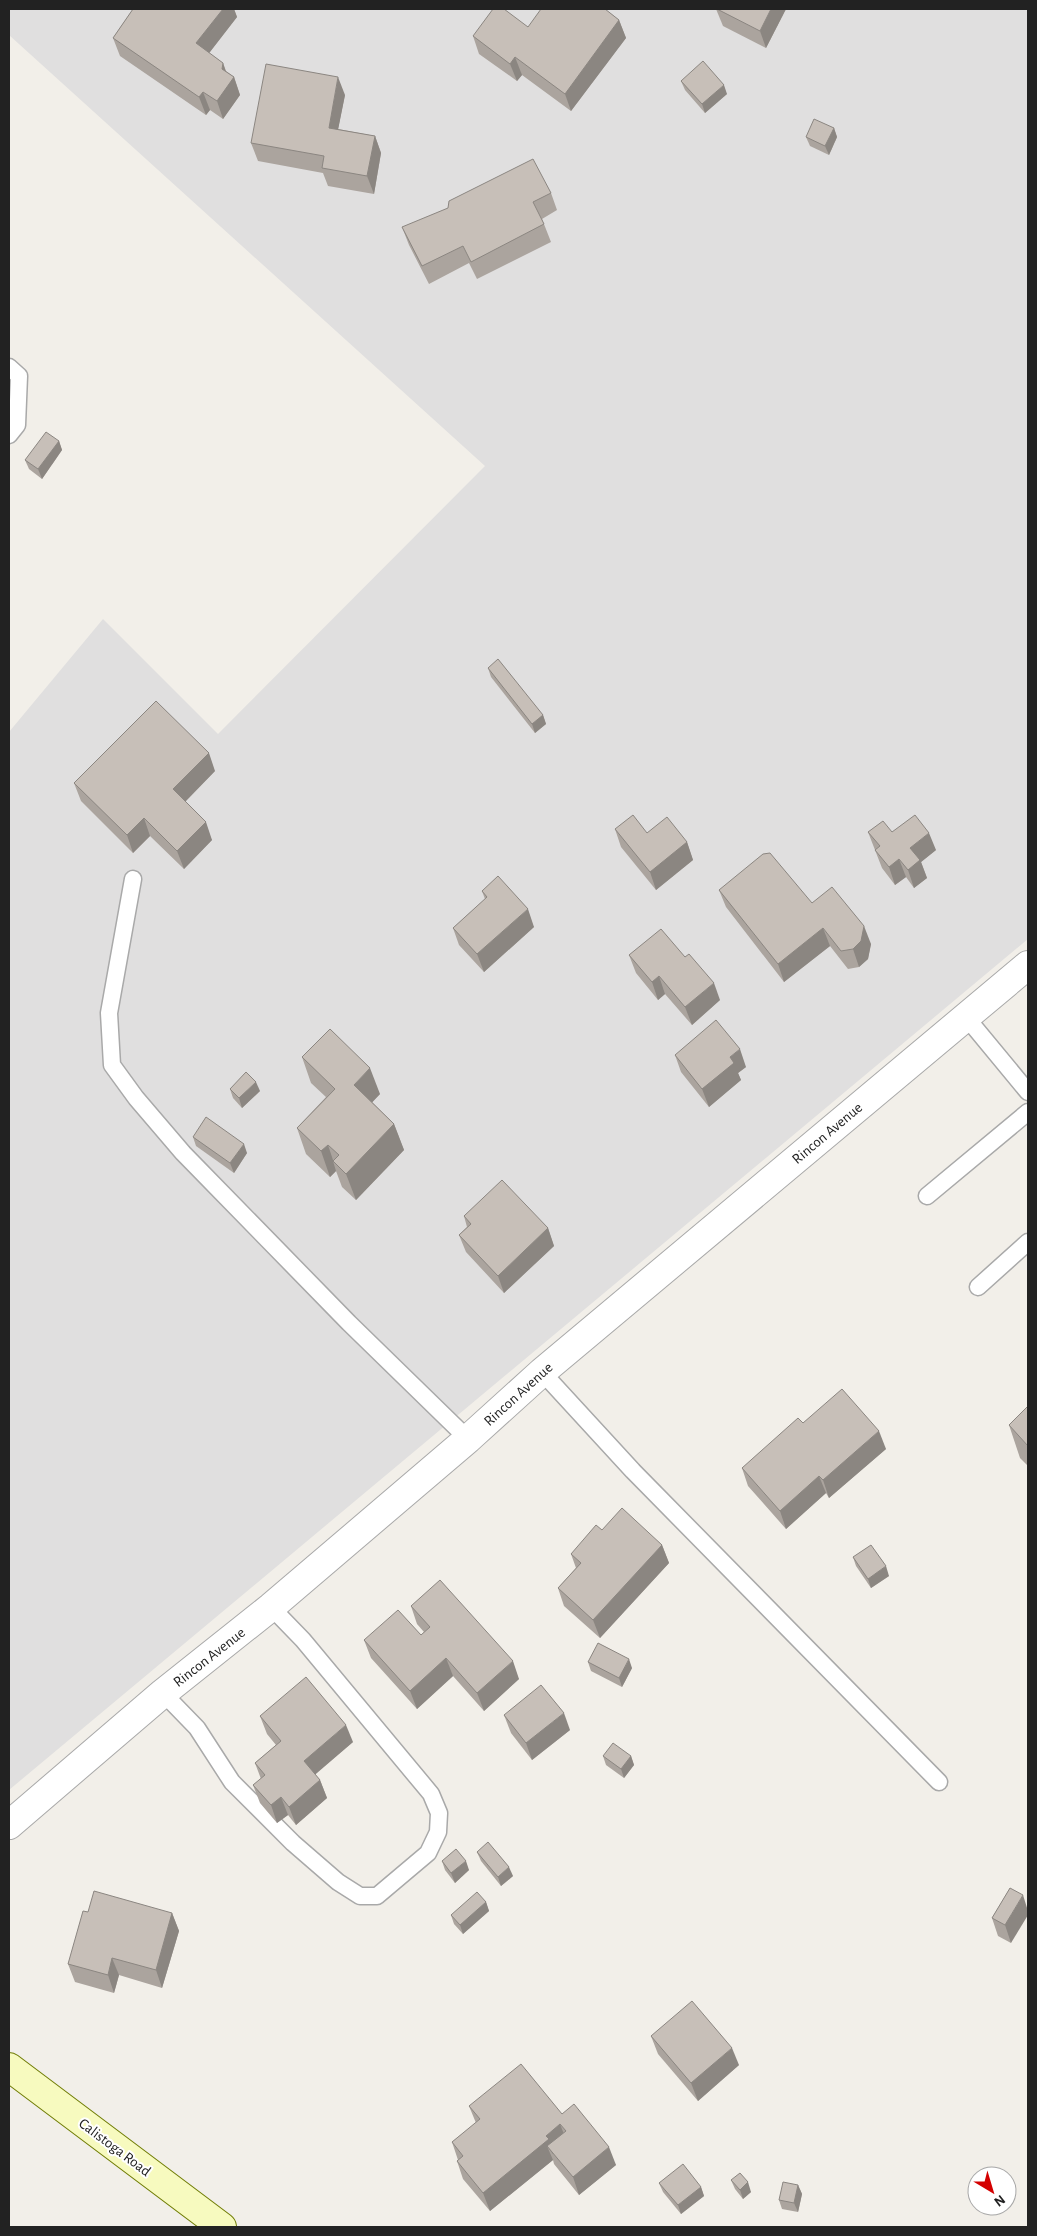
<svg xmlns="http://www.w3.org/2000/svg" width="1037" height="2236" font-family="'Alegreya Sans',sans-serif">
	<rect width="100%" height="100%" fill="#f2efe9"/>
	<path fill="#e0dfdf" d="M9,9h1019v930l-1019,851v-1058l94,-113 115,115 267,-268 -476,-431z"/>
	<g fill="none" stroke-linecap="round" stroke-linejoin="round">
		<g stroke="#a9a9a9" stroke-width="19">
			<g id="service">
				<path d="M9,367l10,9 -2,49 -8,10"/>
				<path d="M133,879l-24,134 3,52 24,33 47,55 166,170 119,116"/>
				<path d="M966,1017l62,75"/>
				<path d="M927,1196l101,-84"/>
				<path d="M978,1287l50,-45"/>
				<path d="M542,1372l91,99 306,311"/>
				<path d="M163,1693l34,35 35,54 61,61 45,39 22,14h17l51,-43 10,-21 1,-19 -8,-19 -128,-154 -32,-33"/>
			</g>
		</g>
		<g stroke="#a9a9a9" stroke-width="30">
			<path id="minor" d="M9,1825l154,-132 108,-86 197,-168 74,-67 486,-407"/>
		</g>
		<g stroke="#707d05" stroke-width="30">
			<path id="secondary" d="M9,2067l213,160"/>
		</g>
		<use href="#service" stroke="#fff" stroke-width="16"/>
		<use href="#minor" stroke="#fff" stroke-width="28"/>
		<use href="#secondary" stroke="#f7fabf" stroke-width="28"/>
	</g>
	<g fill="#aba49e">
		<path d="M133,9h101l3,8 -28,36 14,10 3,8 8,6 6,18 -17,24 -13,-9 -4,5 -86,-59 -7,-18z"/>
		<path d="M716,9h70l-20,39 -43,-22z"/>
		<path d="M610,13l9,7 7,18 -55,73 -49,-36 -5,6 -38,-27 -6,-18z"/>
		<path d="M681,81l46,13 -22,19 -20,-23z"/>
		<path d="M345,95l-7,34 37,7 6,17 -7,41 -46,-8 -5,-13 -65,-12 -7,-18z"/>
		<path d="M834,128l3,9 -8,18 -19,-9 -4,-9z"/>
		<path d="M551,193l6,17 -15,9 9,23 -74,37 -8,-16 -40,21 -20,-39 -7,-18z"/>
		<path d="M59,441l3,9 -20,29 -13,-10 -4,-9z"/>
		<path d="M488,668l55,47 3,9 -11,9 -44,-56z"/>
		<path d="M215,771l-30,31 27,38 -28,29 -34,-33 -17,17 -52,-52 -7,-18z"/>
		<path d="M615,829l32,4 40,9 6,18 -37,30 -35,-43z"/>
		<path d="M868,832h24l44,18 -15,12 6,16 -13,10 -8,-11 -11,8 -13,-17z"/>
		<path d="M719,890l93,13 59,41 -3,15 -9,8 -11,2 -18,-23 -46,36 -58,-75z"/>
		<path d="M482,891l52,36 -50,45 -25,-27 -6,-17 32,-29z"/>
		<path d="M629,955l91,45 -28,25 -27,-31 -7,6 -22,-27z"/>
		<path d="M675,1055l71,12 -8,6 3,7 -32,27 -28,-35z"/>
		<path d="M302,1057l78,37 -8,8 22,22 10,26 -48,50 -14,-13 -6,-16 -6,6 -24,-23 -9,-26 29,-31 -15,-14z"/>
		<path d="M230,1089l30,2 -18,17 -9,-10z"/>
		<path d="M193,1137l54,16 -13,20 -38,-27z"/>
		<path d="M464,1216l84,12 6,18 -50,47 -38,-41 -7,-17 8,-8z"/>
		<path d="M1028,1406v60l-8,-8 -11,-33z"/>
		<path d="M803,1423l83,26 -57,49 -3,-5 -40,36 -38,-43 -6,-18z"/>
		<path d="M602,1530l60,15 7,18 -69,75 -36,-32 -6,-18 18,-20 -5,-14z"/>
		<path d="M853,1557l36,19 -18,12 -15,-22z"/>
		<path d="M411,1606l108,73 -35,32 -31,-35 -36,33 -46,-51 -7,-18 57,-5 3,-3 -7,-8z"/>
		<path d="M588,1662l44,6 -10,19 -31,-16z"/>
		<path d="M504,1715l66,15 -38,30 -21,-27z"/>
		<path d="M260,1716l93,26 -38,32 5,6 7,18 -31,27 -8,-10 -11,8 -17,-20 -7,-18 8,-6 -6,-16 21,-18 -9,-11z"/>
		<path d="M603,1756h28l3,9 -10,13 -18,-13z"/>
		<path d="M477,1852l36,24 -12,10 -20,-25z"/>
		<path d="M442,1861l27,9 -14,13 -10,-13z"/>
		<path d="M1010,1888l1,55 -13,-7 -6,-18z"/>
		<path d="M486,1902l3,9 -26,23 -9,-10 -3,-9z"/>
		<path d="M88,1912l84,1 7,18 -17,57 -43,-13 -5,18 -39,-11 -7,-18z"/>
		<path d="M651,2036l88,29 -41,36 -40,-47z"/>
		<path d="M469,2106l93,8 54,51 -37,30 -25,-31 -1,-4 -63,51 -27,-32 -6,-18 1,-1 -6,-18 24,-19z"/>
		<path d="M731,2180l20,12 -8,7 -8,-10z"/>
		<path d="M659,2183l42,4 3,9 -23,18 -18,-22z"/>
		<path d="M798,2185l4,9 -4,18 -16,-3 -3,-9z"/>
	</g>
	<g fill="#8b8681">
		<path d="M223,9h11l3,8 -34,44 -7,-18z"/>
		<path d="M771,9h15l-20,39 -6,-17z"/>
		<path d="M619,20l7,18 -55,73 -6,-17z"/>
		<path d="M515,57l7,18 -5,6 -7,-17z"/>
		<path d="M223,63l6,18 5,-4 6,18 -17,24 -6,-18z"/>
		<path d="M338,77l7,18 -10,50 -6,-17z"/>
		<path d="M724,85l3,9 -22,19 -3,-9z"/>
		<path d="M203,92l7,18 -4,5 -7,-18z"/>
		<path d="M834,128l3,9 -8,18 -4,-9z"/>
		<path d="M375,136l6,17 -7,41 -7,-18z"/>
		<path d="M59,441l3,9 -20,29 -4,-10z"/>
		<path d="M543,715l3,9 -11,9 -3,-9z"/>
		<path d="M209,753l6,18 -35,36 -7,-18z"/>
		<path d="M144,818l6,18 -17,17 -6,-18z"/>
		<path d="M206,822l6,18 -28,29 -7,-18z"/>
		<path d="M929,833l7,17 -15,12 6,16 -13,10 -6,-18 2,-22z"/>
		<path d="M687,842l6,18 -37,30 -6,-18z"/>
		<path d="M899,859l7,18 -11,8 -6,-18z"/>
		<path d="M528,909l6,18 -50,45 -7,-18z"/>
		<path d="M864,926l7,18 -3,15 -9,8 -6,-18z"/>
		<path d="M823,928l7,18 -46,36 -6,-18z"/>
		<path d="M659,976l6,18 -7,6 -6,-18z"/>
		<path d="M714,983l6,17 -28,25 -7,-18z"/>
		<path d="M740,1049l6,18 -8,6 3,7 -32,27 -7,-18 28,-32z"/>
		<path d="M370,1068l10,26 -16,17 -10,-26z"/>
		<path d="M256,1082l4,9 -18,17 -3,-10z"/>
		<path d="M394,1124l10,26 -48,50 -10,-26z"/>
		<path d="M244,1144l3,9 -13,20 -4,-10z"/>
		<path d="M328,1145l6,18 -1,-2 3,10 -6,6 -9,-26z"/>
		<path d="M548,1228l6,18 -50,47 -6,-17z"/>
		<path d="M879,1431l7,18 -57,49 -6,-18z"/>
		<path d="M819,1476l7,17 -40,36 -6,-18z"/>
		<path d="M662,1545l7,18 -69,75 -7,-18z"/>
		<path d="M886,1566l3,10 -18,12 -3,-9z"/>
		<path d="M446,1658l7,18 -36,33 -7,-18z"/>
		<path d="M629,1659l3,9 -10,19 -3,-9z"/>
		<path d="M513,1661l6,18 -35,32 -7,-18z"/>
		<path d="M564,1713l6,17 -38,30 -6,-17z"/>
		<path d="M346,1725l7,17 -43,37 -6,-18z"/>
		<path d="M631,1756l3,9 -10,13 -3,-9z"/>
		<path d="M320,1780l7,18 -31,27 -7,-18z"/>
		<path d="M281,1797l7,18 -11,8 -6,-18z"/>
		<path d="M466,1861l3,9 -14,13 -4,-10z"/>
		<path d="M509,1867l4,9 -12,10 -3,-9z"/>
		<path d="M1023,1895l5,16v4l-17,28 -6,-18z"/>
		<path d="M486,1902l3,9 -26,23 -3,-9z"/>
		<path d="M172,1913l7,18 -17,57 -6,-18z"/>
		<path d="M112,1958l7,17 -5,18 -6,-18z"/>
		<path d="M732,2048l7,17 -41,36 -7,-18z"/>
		<path d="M560,2124l7,18 -14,12 -6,-8 6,14 -63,51 -7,-18 63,-57z"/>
		<path d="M609,2147l7,18 -37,30 -6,-18z"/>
		<path d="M748,2182l3,10 -8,7 -3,-9z"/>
		<path d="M798,2185l4,9 -4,18 -4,-9z"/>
		<path d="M701,2187l3,9 -23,18 -3,-9z"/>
	</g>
	<g fill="#c7bfb8" stroke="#8b8681">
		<path d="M133,9h90l-27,34 27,20 -1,6 12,8 -17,24 -14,-9 -4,5 -86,-59z"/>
		<path d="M493,9h11l24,18 13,-18h64l14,11 -54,74 -50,-37 -5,7 -37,-28z"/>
		<path d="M717,9h54l-11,22z"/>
		<path d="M703,61l21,24 -22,19 -21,-23z"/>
		<path d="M266,64l72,13 -9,51 46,8 -8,40 -45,-8 2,-12 -73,-13z"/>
		<path d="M814,119l20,9 -9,18 -19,-9z"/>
		<path d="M533,159l18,34 -18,9 11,22 -73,38 -8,-16 -41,20 -20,-39 46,-19 1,-7z"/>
		<path d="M46,432l13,9 -21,28 -13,-9z"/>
		<path d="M498,659l45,56 -11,9 -44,-56z"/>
		<path d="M156,701l53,52 -36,36 33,33 -29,29 -33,-33 -17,17 -53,-52z"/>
		<path d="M633,815l14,18 20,-16 20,25 -37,30 -35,-43z"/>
		<path d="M915,815l14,18 -19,15 10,12 -12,10 -9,-11 -10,8 -14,-17 5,-4 -12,-14 15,-11 9,11z"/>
		<path d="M770,853l42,50 20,-16 32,39 -3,15 -8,8 -12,2 -18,-23 -45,36 -59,-74 44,-36z"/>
		<path d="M498,876l30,33 -51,45 -24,-26 34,-31 -5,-6z"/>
		<path d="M661,929l24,28 4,-3 25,29 -29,24 -26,-31 -7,6 -23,-27z"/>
		<path d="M716,1020l24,29 -10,8 4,6 -32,26 -27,-34z"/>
		<path d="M330,1029l40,39 -16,17 40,39 -48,50 -13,-13 6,-6 -11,-10 -7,6 -24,-23 38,-39 -33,-32z"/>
		<path d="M246,1072l10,10 -17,16 -9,-9z"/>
		<path d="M206,1117l38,27 -14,19 -37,-26z"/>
		<path d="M502,1180l46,48 -50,48 -39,-41 12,-11 -7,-8z"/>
		<path d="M842,1389l37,42 -56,49 -4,-4 -39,35 -38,-43 56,-50 5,5z"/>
		<path d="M1028,1406v40l-19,-21z"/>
		<path d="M622,1508l40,37 -69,75 -35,-32 23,-25 -10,-9 25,-29 6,5z"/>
		<path d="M871,1545l15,21 -18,13 -15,-22z"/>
		<path d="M440,1580l73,81 -36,32 -31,-35 -36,33 -46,-51 34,-30 23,25 9,-8 -19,-21z"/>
		<path d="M598,1643l31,16 -10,19 -31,-16z"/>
		<path d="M306,1677l40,48 -42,36 16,19 -31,27 -8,-10 -10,8 -18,-20 12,-10 -10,-12 26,-22 -21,-25z"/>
		<path d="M541,1685l23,28 -38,30 -22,-28z"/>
		<path d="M613,1743l18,13 -10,13 -18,-13z"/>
		<path d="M488,1842l21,25 -11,10 -21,-25z"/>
		<path d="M456,1849l10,12 -15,12 -9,-12z"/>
		<path d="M1010,1888l13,7 -18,30 -13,-7z"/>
		<path d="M94,1891l78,22 -16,57 -44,-12 -4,17 -40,-11 15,-53 5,1z"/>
		<path d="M477,1892l9,10 -26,23 -9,-10z"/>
		<path d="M692,2001l40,47 -41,35 -40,-47z"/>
		<path d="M521,2064l41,50 12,-10 35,43 -36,30 -26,-31 19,-15 -6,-7 -14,12 3,3 -66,54 -26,-32 6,-5 -11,-14 28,-23 -11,-13z"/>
		<path d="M683,2164l18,23 -23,18 -19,-22z"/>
		<path d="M740,2173l8,9 -8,8 -9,-10z"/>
		<path d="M783,2182l15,3 -4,18 -15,-3z"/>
	</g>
	<g text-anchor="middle" stroke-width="4" stroke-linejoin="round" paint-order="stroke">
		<g font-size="15" fill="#222" stroke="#fff">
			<text transform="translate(827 1133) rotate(-40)" y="5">Rincon Avenue</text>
			<text transform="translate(518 1394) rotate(-42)" y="5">Rincon Avenue</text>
			<text transform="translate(209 1657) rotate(-38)" y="5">Rincon Avenue</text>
			<text transform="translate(115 2147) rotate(37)" y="5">Calistoga Road</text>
		</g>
	</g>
	<rect width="1037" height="2236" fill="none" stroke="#222222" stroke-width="20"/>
	<g transform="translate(992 2191) rotate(142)"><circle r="24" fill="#ffffff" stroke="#a7a7a7"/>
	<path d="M0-4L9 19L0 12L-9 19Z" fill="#d40000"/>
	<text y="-8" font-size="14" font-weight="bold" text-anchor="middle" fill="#222222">N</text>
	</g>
</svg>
